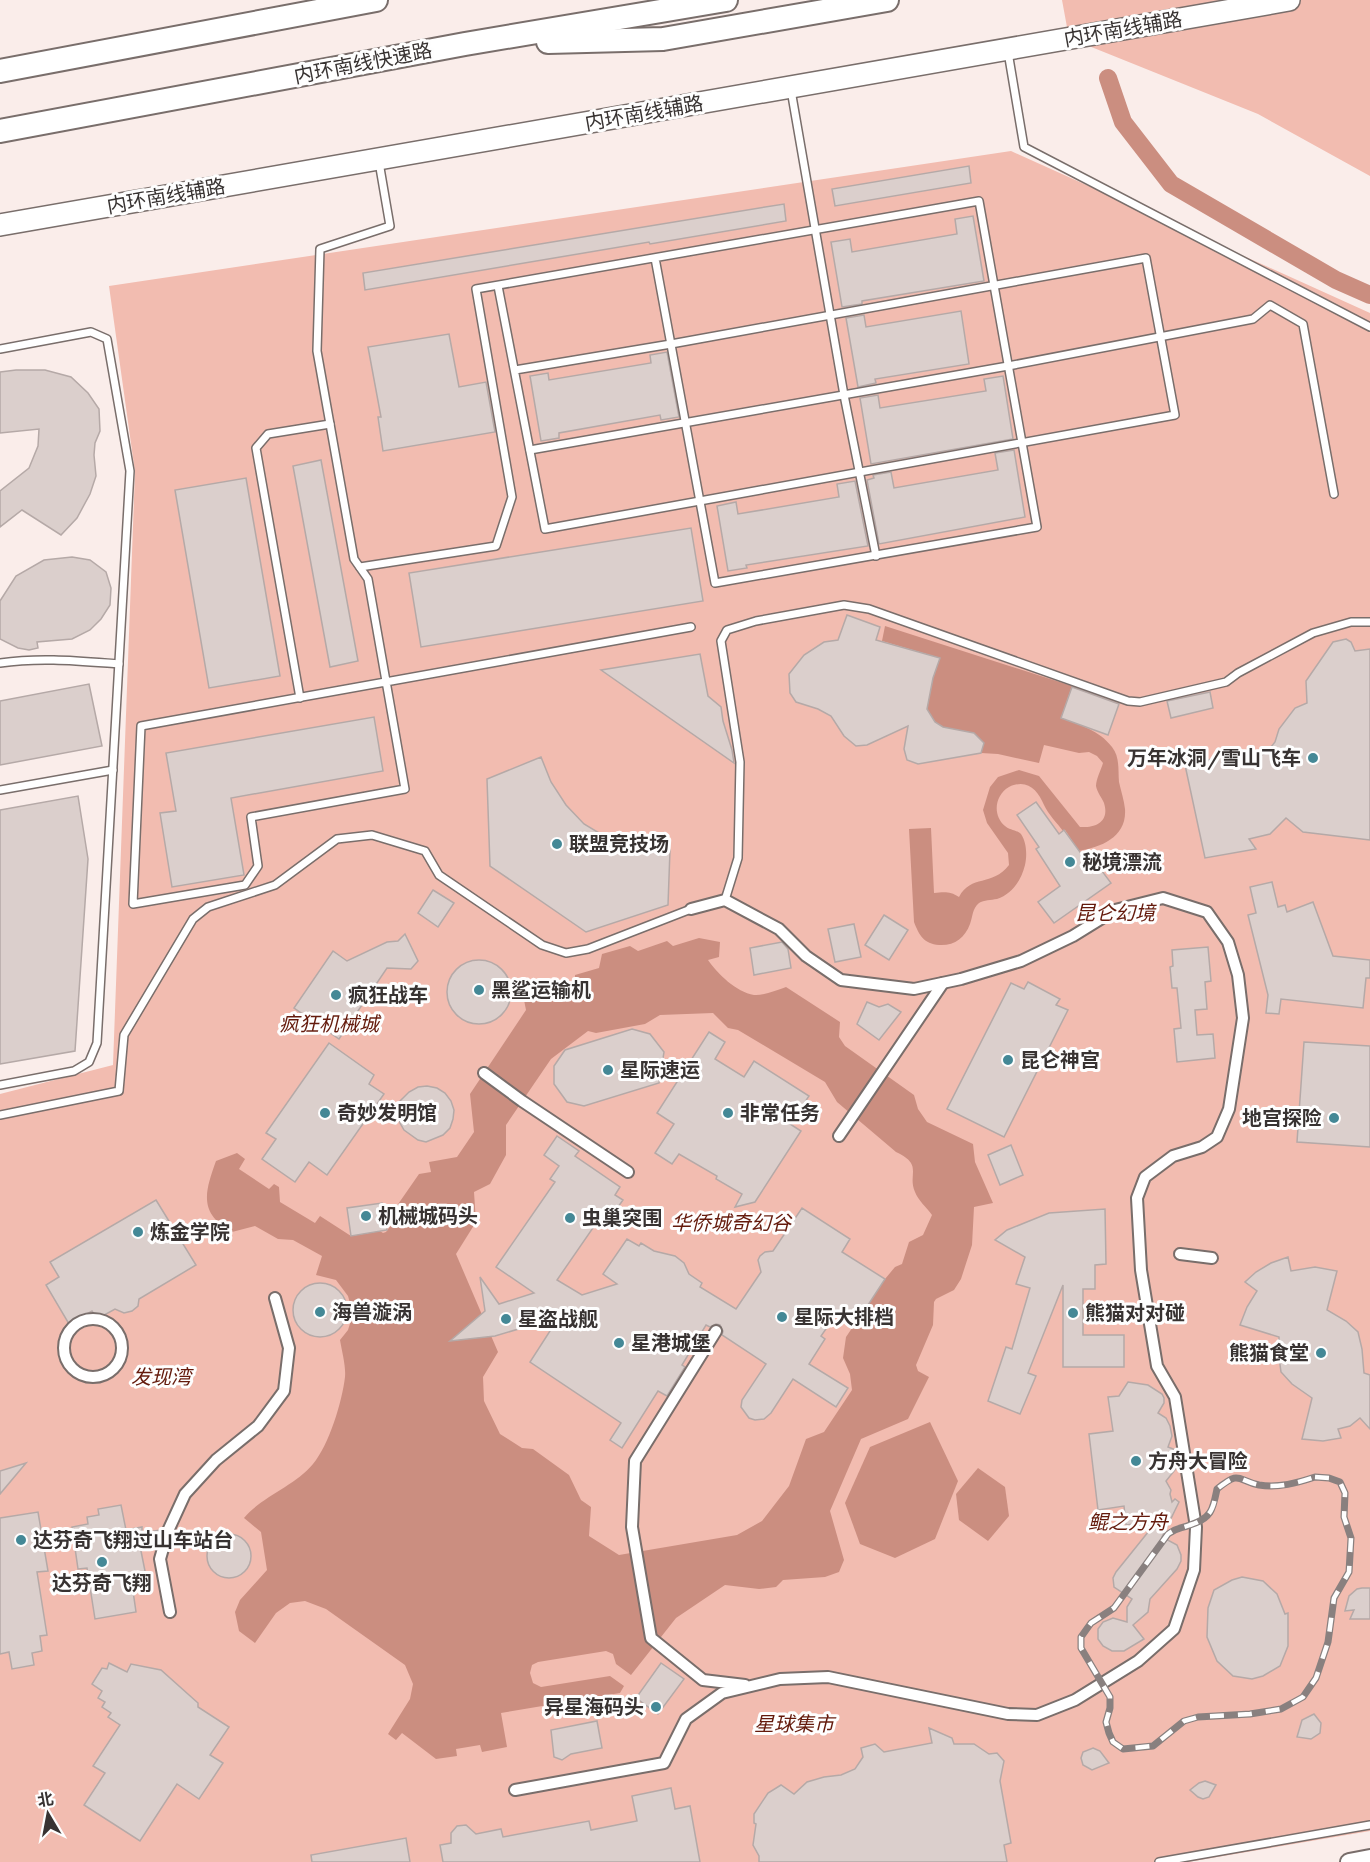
<svg xmlns="http://www.w3.org/2000/svg" width="1370" height="1862" font-family="Lora,'Noto Sans SC',serif">
	<rect width="100%" height="100%" fill="#faedea"/>
	<g fill="#f2bcb0">
		<path d="M1062,0h308v176l-112,-62 -189,-76z"/>
		<path d="M1011,151l359,162v1518l-182,31h-1188v-768l113,-29 22,-593 -26,-186z"/>
	</g>
	<g fill="#cb8e80" fill-rule="evenodd">
		<path d="M885,626l187,60 -11,32c19,7 38,12 51,29 8,10 6,23 7,35 2,9 5,18 6,27 2,28 -23,38 -46,42l-14,-21 -2,1c-6,-8 -15,-17 -19,-26 -6,-15 -17,-27 -35,-18 -14,8 -17,28 -4,39 4,4 12,4 16,8 6,9 6,22 4,31 -4,16 -13,29 -28,34 -6,1 -13,1 -18,4 -7,6 -6,13 -9,21 -5,14 -16,22 -31,21 -15,-1 -20,-10 -25,-23l-5,-93 22,-1 3,65c10,-1 16,-2 25,4 12,-23 33,-10 50,-32l-1,-12 -21,-30 -4,-13 7,-23 8,-10 21,-7 20,6 41,51c15,1 30,-5 24,-24 -2,-5 -7,-11 -8,-17 0,-7 5,-16 7,-23l-6,-7 -8,-4 -10,1 -35,-8 -5,18 -41,-9 -17,-1 3,-10 -10,-10 -31,-6 -8,-5 -8,-13 6,-31 7,-20 -58,-17z"/>
		<path d="M699,938l21,4 -1,15 -11,3c10,14 28,32 46,35 9,1 23,-5 32,-8l54,35 -1,15 6,9 69,49 4,14 9,13 46,22 2,18 18,41 -19,4 -2,38 -11,34 -7,11 -18,9 -2,3 -1,23 -17,40 2,6 11,6 -21,42 -47,20 -31,72 14,49 -5,12 -14,5 -42,3 -7,7 -17,2 -34,-4 -49,33 -45,57 -15,-11 -3,-10 -7,-3 -68,11 -6,3 -2,8 3,10 8,4 69,-11 14,10 -4,7 -119,20 6,34 -25,5 -2,-7 -24,4 1,7 -21,3 -34,-26 -6,7 -8,-6 22,-35 3,-15 -8,-19 -79,-56 -21,-8 -15,2 -14,10 -21,30 -16,-12 -4,-19 5,-12 27,-30 -6,-38 -17,-14c17,-21 51,-32 69,-54 16,-19 29,-62 32,-87 1,-11 -3,-25 -5,-37l8,-10 5,-16 -5,-18 -12,-16 -20,-5 6,-19 -29,-16 -15,-1 -23,-13 -23,6c-34,-19 -27,-40 -16,-71l21,-8 8,6 -6,10 30,20 5,-5 5,3 1,15 35,21 5,-7 31,20 29,-5 3,2 3,-1 11,-15 -3,-7 25,-36 12,-2 -2,-10 28,-5 17,-25 -4,-38 56,-84 -3,-15 52,-11v-9l24,-7 3,-14 28,-8 8,5 29,-10 6,5zM713,1013l15,15 10,2 87,52 12,20 59,50c28,13 11,22 19,40 3,8 12,16 17,23l-9,20 -14,7 -7,22 -7,3 -10,12 -39,58 -3,21 7,16 2,16 -28,42 -18,7 -17,47 -27,35 -25,14 -118,20 -30,-19 2,-29 -10,-7 -12,-25 -36,-26 -11,-1 -22,-14 -16,-33 -1,-24 15,-25 -42,-98 20,-32 -2,-30 16,-8 16,-29v-30l45,-66 37,-28 8,2 49,-9 15,-9z"/>
		<path d="M930,1422l28,59 -23,58 -40,19 -35,-14 -15,-41 25,-56z"/>
		<path d="M978,1468l27,19 4,29 -21,25 -29,-21 -3,-26z"/>
	</g>
	<g fill="none" stroke-linecap="round" stroke-linejoin="round">
		<path stroke="#cb8e80" stroke-width="18" d="M1108,78l15,44 48,62 165,96 34,15"/>
	</g>
	<g fill="#dbcfcc" stroke="#b5a9a7" stroke-width="1.5">
		<path d="M969,166l2,17 -136,23 -3,-17z"/>
		<path d="M784,204l2,17 -136,23 -1,-2 -284,48 -2,-17z"/>
		<path d="M973,216l11,65 -122,20v3l-20,3 -11,-65 19,-3 2,13 105,-18 -2,-15z"/>
		<path d="M961,311l8,53 -94,15 1,4 -18,4 -12,-69 18,-3 2,12z"/>
		<path d="M449,334l10,53 27,-5 9,50 -112,19 -5,-34h3l-13,-70z"/>
		<path d="M667,352l12,65 -18,3 -1,-5 -101,18v5l-18,3 -11,-65 18,-3 1,7 102,-17 -1,-8z"/>
		<path d="M16,370h29l26,7 17,16 11,16 1,22 -5,12 -1,12 2,21 -6,18 -13,24 -16,17 -39,-25 -22,17v-36l29,-23 9,-22 1,-17 -39,4v-61z"/>
		<path d="M1003,376l10,63 -142,25 -11,-66 18,-3 2,13 106,-17 -2,-12z"/>
		<path d="M1014,450l11,67 -146,27 -12,-64 7,-2 -1,-3 18,-3 3,16 104,-18 -3,-17z"/>
		<path d="M321,460l37,201 -28,6 -37,-201z"/>
		<path d="M246,478l34,198 -71,12 -34,-198z"/>
		<path d="M855,481l13,65 -122,19 1,3 -19,3 -11,-65 19,-4 2,12 101,-17 -2,-13z"/>
		<path d="M691,528l12,73 -282,46 -12,-74z"/>
		<path d="M72,557l18,3 16,12 5,16 -1,17 -9,14 -11,11 -18,9 -35,3 1,6 -9,2 -11,-2 -18,-9v-38l16,-25 28,-16z"/>
		<path d="M847,615l33,12 -4,13 64,18 -7,20 -6,31 8,13 8,5 31,6 10,10 -3,10 -63,11 -11,-4 -3,-11 4,-23 -41,19 -11,1 -12,-10 -13,-20 -13,-7 -22,-7 -6,-9 -1,-19 15,-19 20,-13 14,-2z"/>
		<path d="M1346,639l5,3 4,9 15,-2v191l-67,-8 -17,-14 -16,16 -21,5 7,10 -51,9 -20,-93 49,-11 16,7 16,-8 9,-11 4,-13 16,-21 12,-5 -1,-22 27,-39z"/>
		<path d="M700,654l8,42 13,11 2,14 9,29 2,13 -133,-93z"/>
		<path d="M89,684l13,62 -102,19v-64z"/>
		<path d="M1072,687l47,17 -11,31 -47,-17z"/>
		<path d="M1210,692l3,16 -42,10 -4,-17z"/>
		<path d="M374,717l9,54 -152,27 13,77 -72,12 -12,-74 16,-2 -10,-58z"/>
		<path d="M541,757l10,25 15,23 18,19 25,15 33,10 28,1 -2,55 -82,27 -96,-66 -3,-87z"/>
		<path d="M78,796l10,63 -13,192 -75,13v-254z"/>
		<path d="M1036,802l23,32 5,-4 21,29 5,-4 21,28 -57,40 -16,-21 22,-16 -24,-37 3,-2 -22,-32z"/>
		<path d="M1272,882l6,25 7,-2 2,7 26,-10 20,54 37,4v18h-4l-3,30 -82,-9 -2,15 -13,-1 2,-18 -20,-80 8,-2 -6,-26z"/>
		<path d="M433,890l21,13 -16,24 -20,-14z"/>
		<path d="M884,915l24,15 -19,30 -24,-15z"/>
		<path d="M854,924l7,33 -26,5 -7,-33z"/>
		<path d="M405,934l13,27 -7,8 -24,-1 -48,71 -45,-31 39,-57 14,10 40,-19 11,-1z"/>
		<path d="M782,942l6,7 3,19 -37,7 -4,-27z"/>
		<path d="M1208,947l3,34 -6,1 2,27 -12,1 2,25 16,-1 2,24 -38,4 -3,-33 7,-1 -4,-40h-5l-2,-21 3,-1 -1,-16z"/>
		<circle cx="479" cy="992" r="32"/>
		<path d="M1028,982l32,17 -4,6 12,5 -64,127 -57,-28 64,-126 13,6z"/>
		<path d="M867,1002l12,5 9,-3 13,8 -22,28 -22,-16z"/>
		<path d="M632,1029l18,5 14,18 -5,31 -75,23 -17,-4 -13,-18v-18l11,-16z"/>
		<path d="M709,1032l16,10 -10,17 29,18 10,-16 55,35 -19,28 11,7 -46,71 -20,5 7,-13 -26,-15 1,-3 -38,-22 -7,10 -17,-11 19,-29 -17,-11z"/>
		<path d="M1304,1042l66,4v101l-73,-5z"/>
		<path d="M329,1043l45,32 -5,9 15,10 -57,81 -18,-13 -14,20 -33,-23 14,-20 -10,-6z"/>
		<path d="M427,1086l10,2 8,5 6,8 3,9 -1,9 -3,9 -7,7 -17,7 -8,-2 -14,-10 -4,-7 -3,-19 12,-12 9,-5z"/>
		<path d="M557,1136l22,15 -4,5 45,31 -5,8 8,5 -19,27 -7,-5 -40,58 25,15 35,-11 -14,-10 24,-35 12,7 2,-3 13,8 21,5 9,7 5,11 13,9 -2,4 36,22 25,-37 -3,-12 2,-4 5,-4 8,-1 29,-43 48,31 -8,13 43,27 -30,46 -18,-12 -16,23 4,3 -16,25 39,24 -12,19 -43,-28 -22,34 -7,6 -9,1 -6,-2 -8,-11 1,-7 24,-36 -44,-29 1,-4 -3,-6 -4,-1 -6,3 -4,-2 -24,40 3,2 -18,29 -9,-5 -36,57 -12,-8 11,-17 -91,-61 29,-45 -64,19 -45,5 35,-30 -5,-34 19,27 35,-11 -38,-26 59,-85 -5,-3 9,-13 -15,-11z"/>
		<path d="M1011,1145l12,30 -23,10 -12,-30z"/>
		<path d="M156,1200l40,65 -57,34 -1,7 -6,5 -8,2 -9,-4 -18,10 -5,-8 -23,13 -23,-39 13,-8 -9,-15z"/>
		<path d="M382,1203l5,27 -36,6 -4,-28z"/>
		<path d="M1105,1209l1,55 -11,1v24h-12v46h41v32h-61v-82l-35,88 8,3 -16,38 -32,-13 18,-54 6,2 18,-61 -14,-4 9,-27 -30,-17 12,-10 42,-17z"/>
		<path d="M1288,1257l3,14 24,-4 22,4 -10,39 19,11 12,11 4,17 2,24 6,2v54l-10,-11 -10,8 -12,3 3,9 -18,3 -21,-2 10,-41 -20,-14 -11,-12 -2,-15v-20l-39,-12 7,-18 10,-16 -12,-9 11,-10 15,-9z"/>
		<circle cx="320" cy="1310" r="27"/>
		<path d="M1128,1382l20,3 14,9 2,4v5l-6,10 8,5 4,8 2,10 -4,11 8,3 2,16 -12,15 5,9 -1,4 2,8 3,-3 4,3 -17,35 15,8 4,10v6l-4,8 -27,30 -2,13 -15,13 11,14 -20,12h-12l-9,-5 -5,-7v-10l5,-7 10,-4 14,4v-15l5,-8 -18,-12 -1,-9 3,-6 41,-51 -31,4 -2,-19 -26,4 -9,-76 24,-3 -5,-34 11,-1z"/>
		<path d="M26,1463l-26,31v-23z"/>
		<path d="M121,1505l5,25 16,-3v6l19,-3 -4,13 -17,3 7,35 -15,3 4,28 -41,7 -8,-51 -9,1 -6,-42 16,-3 -1,-7 12,-2 -1,-6z"/>
		<path d="M38,1512l10,59 -11,1 10,63 -7,1 2,15 -10,2 2,12 -22,4 -3,-17 -9,2v-136z"/>
		<circle cx="229" cy="1556" r="22"/>
		<path d="M1242,1577l21,4 14,13 8,20 3,-1v33l-8,20 -17,10 -11,3 -19,-3 -16,-15 -10,-24 1,-29 6,-18 18,-10z"/>
		<path d="M1362,1588h8v31h-20l4,-9 -9,1 4,-15 8,-7z"/>
		<path d="M109,1663l18,9 4,-8 30,6 37,33v4l31,20 -19,28 13,8 -24,36 -22,-15 -37,57 -56,-36 21,-32 -12,-7 27,-41 -12,-8 3,-4 -9,-6 3,-5 -7,-4 4,-7 -10,-7 10,-16 5,1z"/>
		<path d="M661,1663l23,16 -26,35 -22,-16z"/>
		<path d="M1314,1714l7,9 -1,10 -9,6 -14,-2 5,-17z"/>
		<path d="M597,1721l5,27 -31,6 -9,6 -8,-3 -3,-27z"/>
		<path d="M929,1728l23,10 2,6h20l15,10 8,-1 7,8 -4,20 11,62 -7,2 3,17h-248v-6l-6,-11 3,-21 -2,-1v-9l14,-21 13,-8 13,9 13,-12 17,-5 17,-2 14,-6 8,-12 -2,-9 14,-4 9,8 48,-9z"/>
		<path d="M1093,1748l7,3 9,12 -17,7 -9,-5 -2,-7 2,-6z"/>
		<path d="M1205,1781l11,4 -7,12 -6,2 -5,-2 -8,-7 9,-7z"/>
		<path d="M671,1788l4,21 15,-3 10,56h-257l-3,-17 11,-2v-10l6,-7 9,-1 10,9 25,-5 2,8 86,-16 2,9 46,-9 -5,-25z"/>
		<path d="M406,1838l4,24h-98l-1,-7z"/>
	</g>
	<g fill="none" stroke-linecap="round" stroke-linejoin="round">
		<g stroke="#796e6b" stroke-width="10">
			<g id="service">
				<path d="M1008,52l16,95 346,180"/>
				<path d="M791,90l53,305 32,161"/>
				<path d="M379,162l11,64 -70,23 -3,102 37,208 14,20 37,210 -154,28 7,49 -13,19 -112,19 8,-178 550,-99"/>
				<path d="M498,286l47,243 630,-114 -29,-157 -475,86 -156,26"/>
				<path d="M0,349l91,-17 16,7 23,132 -33,572 -8,19 -15,9 -74,14"/>
				<path d="M530,450l478,-84 245,-47 17,-14 33,19 31,170"/>
				<path d="M360,567l136,-21 16,-49 -36,-208 503,-88 58,326 -322,56 -60,-325"/>
				<path d="M0,663c40,-6 79,-2 119,1"/>
				<path d="M300,698l-44,-250 12,-14 62,-10"/>
				<path d="M0,790l113,-20"/>
				<path d="M725,900l13,-42 2,-96 -19,-121 6,-11 29,-9 88,-16 25,4 259,92 12,1 86,-20 12,-9 75,-40 38,-11h19"/>
				<path d="M0,1115l119,-24 5,-56 69,-116 15,-12 67,-22 62,-46 35,-4 53,16 14,24 103,70 24,8 22,-4 103,-40"/>
				<path d="M1159,1862l211,-37"/>
			</g>
		</g>
		<g stroke="#796e6b" stroke-width="14">
			<g id="pedestrian">
				<path d="M484,1073l38,28 106,71"/>
				<path d="M839,1136l104,-153"/>
				<path d="M1180,1254l32,4"/>
				<circle cx="93" cy="1348" r="29"/>
				<path d="M716,1331l-81,130 -3,66 19,111 52,42 42,5"/>
				<path d="M170,1612l-10,-53 8,-28 17,-37 31,-34 42,-34 26,-35 5,-43 -14,-50"/>
				<path d="M515,1790l149,-27 22,-44 36,-26 58,-14 48,-2 180,37 29,1 38,-15 63,-39 36,-32 20,-59 2,-43 -21,-130 -18,-31 -16,-96 -4,-72 8,-21 28,-21 29,-9 15,-10 12,-28 14,-91 -5,-43 -10,-33 -21,-30 -44,-14 -48,12 -42,26 -52,25 -60,18 -47,10 -73,-9 -35,-24 -27,-27 -54,-29 -34,9"/>
			</g>
		</g>
		<g stroke="#796e6b" stroke-width="20">
			<path id="tertiary" d="M1349,1862l21,-4"/>
		</g>
		<g stroke="#796e6b" stroke-width="24">
			<path id="primary" d="M0,225l1289,-225"/>
		</g>
		<g stroke="#796e6b" stroke-width="26">
			<g id="trunk">
				<path d="M548,42l115,-3 224,-39"/>
				<path d="M0,71l376,-71"/>
				<path d="M0,131l465,-87 261,-44"/>
			</g>
		</g>
		<use href="#service" stroke="#fff" stroke-width="7"/>
		<use href="#pedestrian" stroke="#fff" stroke-width="10"/>
		<use href="#tertiary" stroke="#fff" stroke-width="16"/>
		<use href="#primary" stroke="#fff" stroke-width="21"/>
		<use href="#trunk" stroke="#fff" stroke-width="22"/>
		<g stroke="#89807f" stroke-width="7">
			<path id="rail" d="M1315,1477l14,1 11,4 5,11 -1,24 7,21 -2,34 -15,26 -6,44 -12,36 -13,19 -22,12 -31,5 -52,3 -14,4 -31,25 -30,3 -10,-7 -4,-9 -3,-11 4,-14v-11l-29,-49v-11l10,-14 23,-15 54,-74c10,-7 12,-5 22,-9 22,-7 23,-16 27,-36 24,-19 19,-9 42,-4 20,3 38,-2 56,-8z"/>
		</g>
		<use href="#rail" stroke="#fefefe" stroke-width="4.5" stroke-dasharray="14" stroke-linecap="butt"/>
	</g>
	<g fill="#448896" stroke="#fefefe" stroke-width="2">
		<circle cx="1313" cy="758" r="6"/>
		<circle cx="557" cy="844" r="6"/>
		<circle cx="1070" cy="862" r="6"/>
		<circle cx="479" cy="990" r="6"/>
		<circle cx="336" cy="995" r="6"/>
		<circle cx="1008" cy="1060" r="6"/>
		<circle cx="608" cy="1070" r="6"/>
		<circle cx="325" cy="1113" r="6"/>
		<circle cx="728" cy="1113" r="6"/>
		<circle cx="1334" cy="1118" r="6"/>
		<circle cx="366" cy="1216" r="6"/>
		<circle cx="570" cy="1218" r="6"/>
		<circle cx="138" cy="1232" r="6"/>
		<circle cx="320" cy="1312" r="6"/>
		<circle cx="1073" cy="1313" r="6"/>
		<circle cx="782" cy="1317" r="6"/>
		<circle cx="506" cy="1319" r="6"/>
		<circle cx="619" cy="1343" r="6"/>
		<circle cx="1321" cy="1353" r="6"/>
		<circle cx="1136" cy="1461" r="6"/>
		<circle cx="21" cy="1540" r="6"/>
		<circle cx="102" cy="1562" r="6"/>
		<circle cx="656" cy="1707" r="6"/>
	</g>
	<g text-anchor="middle" stroke-width="6" stroke-linejoin="round" paint-order="stroke">
		<g font-size="20" fill="#383332" stroke="#fefefe">
			<text transform="translate(1123 29) rotate(-10)" y="7">内环南线辅路</text>
			<text transform="translate(363 63) rotate(-11)" y="7">内环南线快速路</text>
			<text transform="translate(644 113) rotate(-10)" y="7">内环南线辅路</text>
			<text transform="translate(166 196) rotate(-10)" y="7">内环南线辅路</text>
		</g>
		<g font-size="20" font-weight="bold" fill="#383332" stroke="#fefefe" text-anchor="start">
			<text x="1301" y="765" text-anchor="end">万年冰洞/雪山飞车</text>
			<text x="569" y="851">联盟竞技场</text>
			<text x="1082" y="869">秘境漂流</text>
			<text x="491" y="997">黑鲨运输机</text>
			<text x="348" y="1002">疯狂战车</text>
			<text x="1020" y="1067">昆仑神宫</text>
			<text x="620" y="1077">星际速运</text>
			<text x="337" y="1120">奇妙发明馆</text>
			<text x="740" y="1120">非常任务</text>
			<text x="1322" y="1125" text-anchor="end">地宫探险</text>
			<text x="378" y="1223">机械城码头</text>
			<text x="582" y="1225">虫巢突围</text>
			<text x="150" y="1239">炼金学院</text>
			<text x="332" y="1319">海兽漩涡</text>
			<text x="1085" y="1320">熊猫对对碰</text>
			<text x="794" y="1324">星际大排档</text>
			<text x="518" y="1326">星盗战舰</text>
			<text x="631" y="1350">星港城堡</text>
			<text x="1309" y="1360" text-anchor="end">熊猫食堂</text>
			<text x="1148" y="1468">方舟大冒险</text>
			<text x="33" y="1547">达芬奇飞翔过山车站台</text>
			<text x="102" y="1590" text-anchor="middle">达芬奇飞翔</text>
			<text x="644" y="1714" text-anchor="end">异星海码头</text>
		</g>
		<g font-size="20" font-style="italic" fill="#641a0c" stroke="#fefefe">
			<text x="1115" y="920">昆仑幻境</text>
			<text x="329" y="1031">疯狂机械城</text>
			<text x="731" y="1230">华侨城奇幻谷</text>
			<text x="161" y="1384">发现湾</text>
			<text x="1128" y="1529">鲲之方舟</text>
			<text x="794" y="1731">星球集市</text>
		</g>
	</g>
	<g transform="translate(48 1814) rotate(350)" stroke="#fefefe" stroke-width="4.5" paint-order="stroke">
	<path d="M0-4.5L10 22L0 15L-10 22Z" fill="#383332"/>
	<text y="-9" font-size="16" font-weight="bold" text-anchor="middle" fill="#383332">北</text>
	</g>
</svg>
